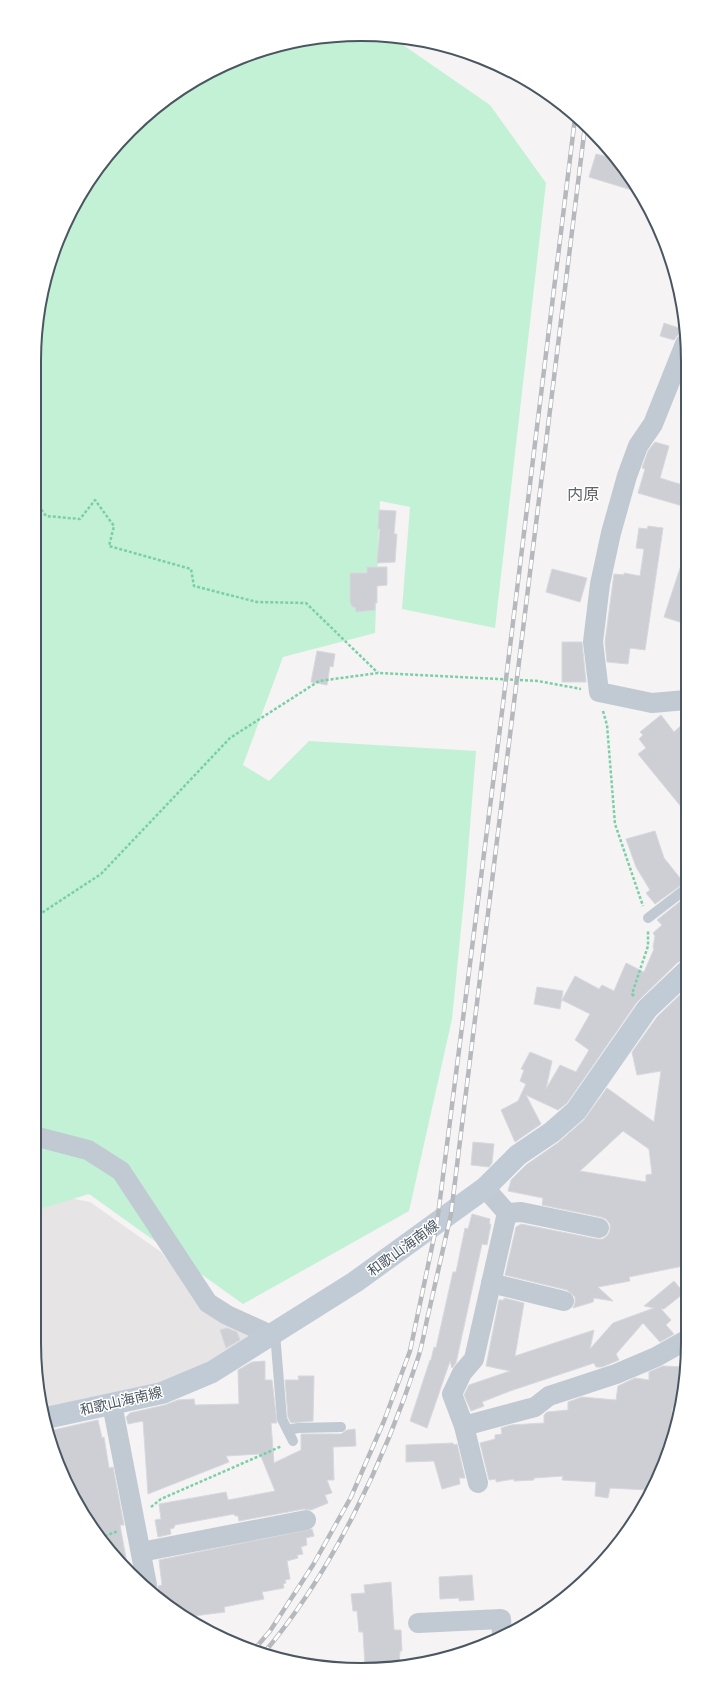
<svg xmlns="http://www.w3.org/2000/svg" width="722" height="1704" font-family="Helvetica,'Noto Sans JP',sans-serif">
	<rect width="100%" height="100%" fill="#f5f3f3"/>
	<path fill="#e6e4e5" d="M34,1191l56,11 71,50 37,46 59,38 -39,23 -65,29 -108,20 -11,-65z"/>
	<path fill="#c3f1d5" d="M339,35l51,1 100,69 56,78 -51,445 -93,-19 8,-102 -30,-6 -5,132 -92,24 -40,108 26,16 40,-40 167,10 -11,138 -13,130 -43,192 -166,93 -154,-110 -55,17v-850l17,-105 27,-58 37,-52 47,-44 54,-34 60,-23z"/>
	<g fill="#cdcfd5" stroke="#d7d9de" fill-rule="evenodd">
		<path d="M596,154l20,5 19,32 -46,-14z"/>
		<path d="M664,323l21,7v3l-7,2 -4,5 -14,-4z"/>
		<path d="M655,442l14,4 -9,32 26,8v21l-48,-14 7,-24 -3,-1 6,-17z"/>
		<path d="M379,510l17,1 -2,23h3l-2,28 -18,1 3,-34h-2z"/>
		<path d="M648,526l15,2 -18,122 -15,-2 -2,16 -21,-2 -2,-20 9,-68 10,1v-2l16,3 4,-27 -8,-1 3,-20 8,1z"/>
		<path d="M683,559l3,1v64l-22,-7z"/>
		<path d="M367,567h20v18l-10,1v17h-2v7l-19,2 -1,-5h-3l-2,-6v-28h17z"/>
		<path d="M552,569l35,9 -7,24 -34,-10z"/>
		<path d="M562,642h20l4,40h-24z"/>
		<path d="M317,651l18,3 -2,13 -3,-1 -3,19 -16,-3z"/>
		<path d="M661,715l13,17 12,-11 1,93 -49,-60 8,-6 -7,-9 4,-4 -3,-3z"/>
		<path d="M655,831l9,27 20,25 -29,21 -9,-11 4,-3 -14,-23 -10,-28z"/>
		<path d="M687,896v63l-9,3 -41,40 -70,101 -9,7 -32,-15 15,29 -26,18 -14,-32 17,-9 8,-17 -6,-3 4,-11 -3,-1 9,-17 22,9 -6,28 14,-24 16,7 13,-22 -14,-10 15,-26 -28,-14 13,-24 24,13 3,-4 12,6 12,-28 18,9 10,-23 -1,-2 2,-11 -2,-3 9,-8 -5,-5z"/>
		<path d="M537,987l26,4 -3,18 -26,-5z"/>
		<path d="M687,988l-1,123h1v42h-2l3,19v93l-59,12 1,4 -32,6 15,14 -19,-3 -1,4 -20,6 2,-5v-6l-8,-7 -62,-15 11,-48 5,-3 76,15h6l5,-4 2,-5v-6l-4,-5 -5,-2 -59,-12 1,-7 -35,-7 3,-11 15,-15 33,-23 25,-22 23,-32 47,34 7,-51 -24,4 -5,-23 25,-35zM623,1131l26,18 3,25 -6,1v7l-66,-11z"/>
		<path d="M473,1142l21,2 -2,19 -3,4 -18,-2z"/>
		<path d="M472,1214l18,5 -1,5h2l-4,21 -5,-1 -26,119 -4,5 -2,-7 -23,67 -17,-7 20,-61h1l3,-13 2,1 17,-76h3l9,-44 3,1z"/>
		<path d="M674,1281l10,12 -20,16h-3l10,11 -5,5 8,9 -14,8 -17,-19 -27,31 3,6 -17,7h-6l-2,-4 -84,28 -28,11 2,4 -13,5 -7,-16 5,-10 41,-14 -24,-5 13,-66h5v-2l20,5 -9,53 79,-26 -4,19 23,-26 41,-15 -10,-2z"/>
		<path d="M227,1328l10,4 3,8 -14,8 -6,-18z"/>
		<path d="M265,1361v19h7l5,43h-6l3,40 27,-13v-16h40l6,-4 8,-1 1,17 -23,1 1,33h-7l5,13 -7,2 3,8 -17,7 -7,-1 -65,12 -1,-5h-3l-1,-2 -59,11 -1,3 -4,1 1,5 -13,3 -3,-17 6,-1 -2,-15 67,-12 2,8 47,-9 -15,-37 -34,2 3,6 -81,32 -5,-73 -15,3 -2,-7 4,-4 35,-8 13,-5 16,-1 1,6 44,-1 -1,-34 14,-8z"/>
		<path d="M663,1366l21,1 -7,41h-5l-1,25 2,1 -2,14 -23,42 -38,-2 -2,10 -13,-2 1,-14 -34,-2 1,-4 -29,2v2l-20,1v-2l-18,3v-3l-7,1 -9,-37 15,-4v-4l7,-1 -1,-6 10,-3 33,-2v-8l3,-3 21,-2v-8l14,-5 34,3 2,-14 17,-8 14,2v-8z"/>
		<path d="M298,1376h16l-1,45 -22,2 -3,-6 -3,-37h14z"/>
		<path d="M98,1420l4,18 2,-1 5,31 4,-1 11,58h-4l8,44 -13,-11 -37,-52 -27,-58 -2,-17z"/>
		<path d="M453,1443l1,2 3,-1 8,34h-6l1,6 -18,5 -8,-28 -28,1v-17z"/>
		<path d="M312,1529l2,7 -8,2 1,7 -6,2 2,7 -6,1 1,3 -11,3 3,18 -5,1 1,3 -3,1 1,4 -22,4 2,7 -40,8 1,5 -39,5 -28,-23v-8l4,-1 -3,-25z"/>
		<path d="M472,1575l2,25 -15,1v-3l-19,1 -1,-22z"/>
		<path d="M391,1582l3,48h7l1,21h-2l-1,14 -34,1 -2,-34h-4l-2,-21h-4l-2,-17 14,-1 -1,-8z"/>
	</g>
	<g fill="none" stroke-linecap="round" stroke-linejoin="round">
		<g stroke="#7ad0a6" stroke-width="2.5" stroke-dasharray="3 2" stroke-linecap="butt">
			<path d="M34,505l3,-1 9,12 34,3 15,-19 19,26 -5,20 82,23 3,17 63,16 49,1 72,70"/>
			<path d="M603,711l4,14 8,99 28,82"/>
			<path d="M34,918l67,-44 129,-136 89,-57 59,-8 160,8 43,8"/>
			<path d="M634,996l-2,-2 16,-48v-15"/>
			<path d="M151,1507l10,-8 121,-53"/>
			<path d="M100,1538l18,-7"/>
		</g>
		<g stroke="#c1cad2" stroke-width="10">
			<path d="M648,918l39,-30"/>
			<path d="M275,1333l7,86 11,22"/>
			<path d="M288,1430l10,-2 43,-1"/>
		</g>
		<g stroke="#c1cad2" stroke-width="20">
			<path d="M685,344l-32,80 -15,22 -11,30 -16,57 -11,51 -7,58 6,50 53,11 34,-3"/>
			<path d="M34,1136l54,14 33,21 87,132 19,12 44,20"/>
			<path d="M507,1213l14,-1 78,16"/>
			<path d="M491,1283l73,18"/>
			<path d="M112,1404l35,181"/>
			<path d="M464,1426l71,-19 14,-11 67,-22 40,-17 32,-18"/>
			<path d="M478,1483l-14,-57 -12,-32 10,-21 12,-14 33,-146 -22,-25"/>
			<path d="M141,1552l165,-32"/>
			<path d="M418,1623l83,-4 1,15"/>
		</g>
		<path stroke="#c1cbd6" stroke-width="22" d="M46,1418l116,-25 50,-21 143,-90 130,-94 33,-33 34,-23 24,-21 71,-102 40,-38"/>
		<g stroke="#b5b8bd" stroke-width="4.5">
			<g id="rail">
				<path d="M253,1651l17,-20 43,-66 38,-68 33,-76 26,-70 27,-128 63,-495 75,-610"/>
				<path d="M263,1654c69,-81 122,-194 155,-296 5,-15 7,-31 11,-47 7,-32 15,-65 22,-97l134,-1088"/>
			</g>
		</g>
		<use href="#rail" stroke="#fff" stroke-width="3" stroke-dasharray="9" stroke-linecap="butt"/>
	</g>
	<g text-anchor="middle" stroke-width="3" stroke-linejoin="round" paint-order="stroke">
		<g font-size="14" fill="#4a5661" stroke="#fff">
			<text transform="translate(403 1248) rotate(-36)" y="5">和歌山海南線</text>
			<text transform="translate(121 1401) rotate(-13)" y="5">和歌山海南線</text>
		</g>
		<g font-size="16" fill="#5f6368" stroke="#fff">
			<text x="583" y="500">内原</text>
		</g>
	</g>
	<path d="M0 0H722V1704H0ZM361 41H361A320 320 0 0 1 681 361V1343A320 320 0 0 1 361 1663H361A320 320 0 0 1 41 1343V361A320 320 0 0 1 361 41Z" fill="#fff" fill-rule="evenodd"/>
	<path fill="none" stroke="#4a5661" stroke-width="2" d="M361 41H361A320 320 0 0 1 681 361V1343A320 320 0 0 1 361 1663H361A320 320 0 0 1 41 1343V361A320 320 0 0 1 361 41Z"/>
</svg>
